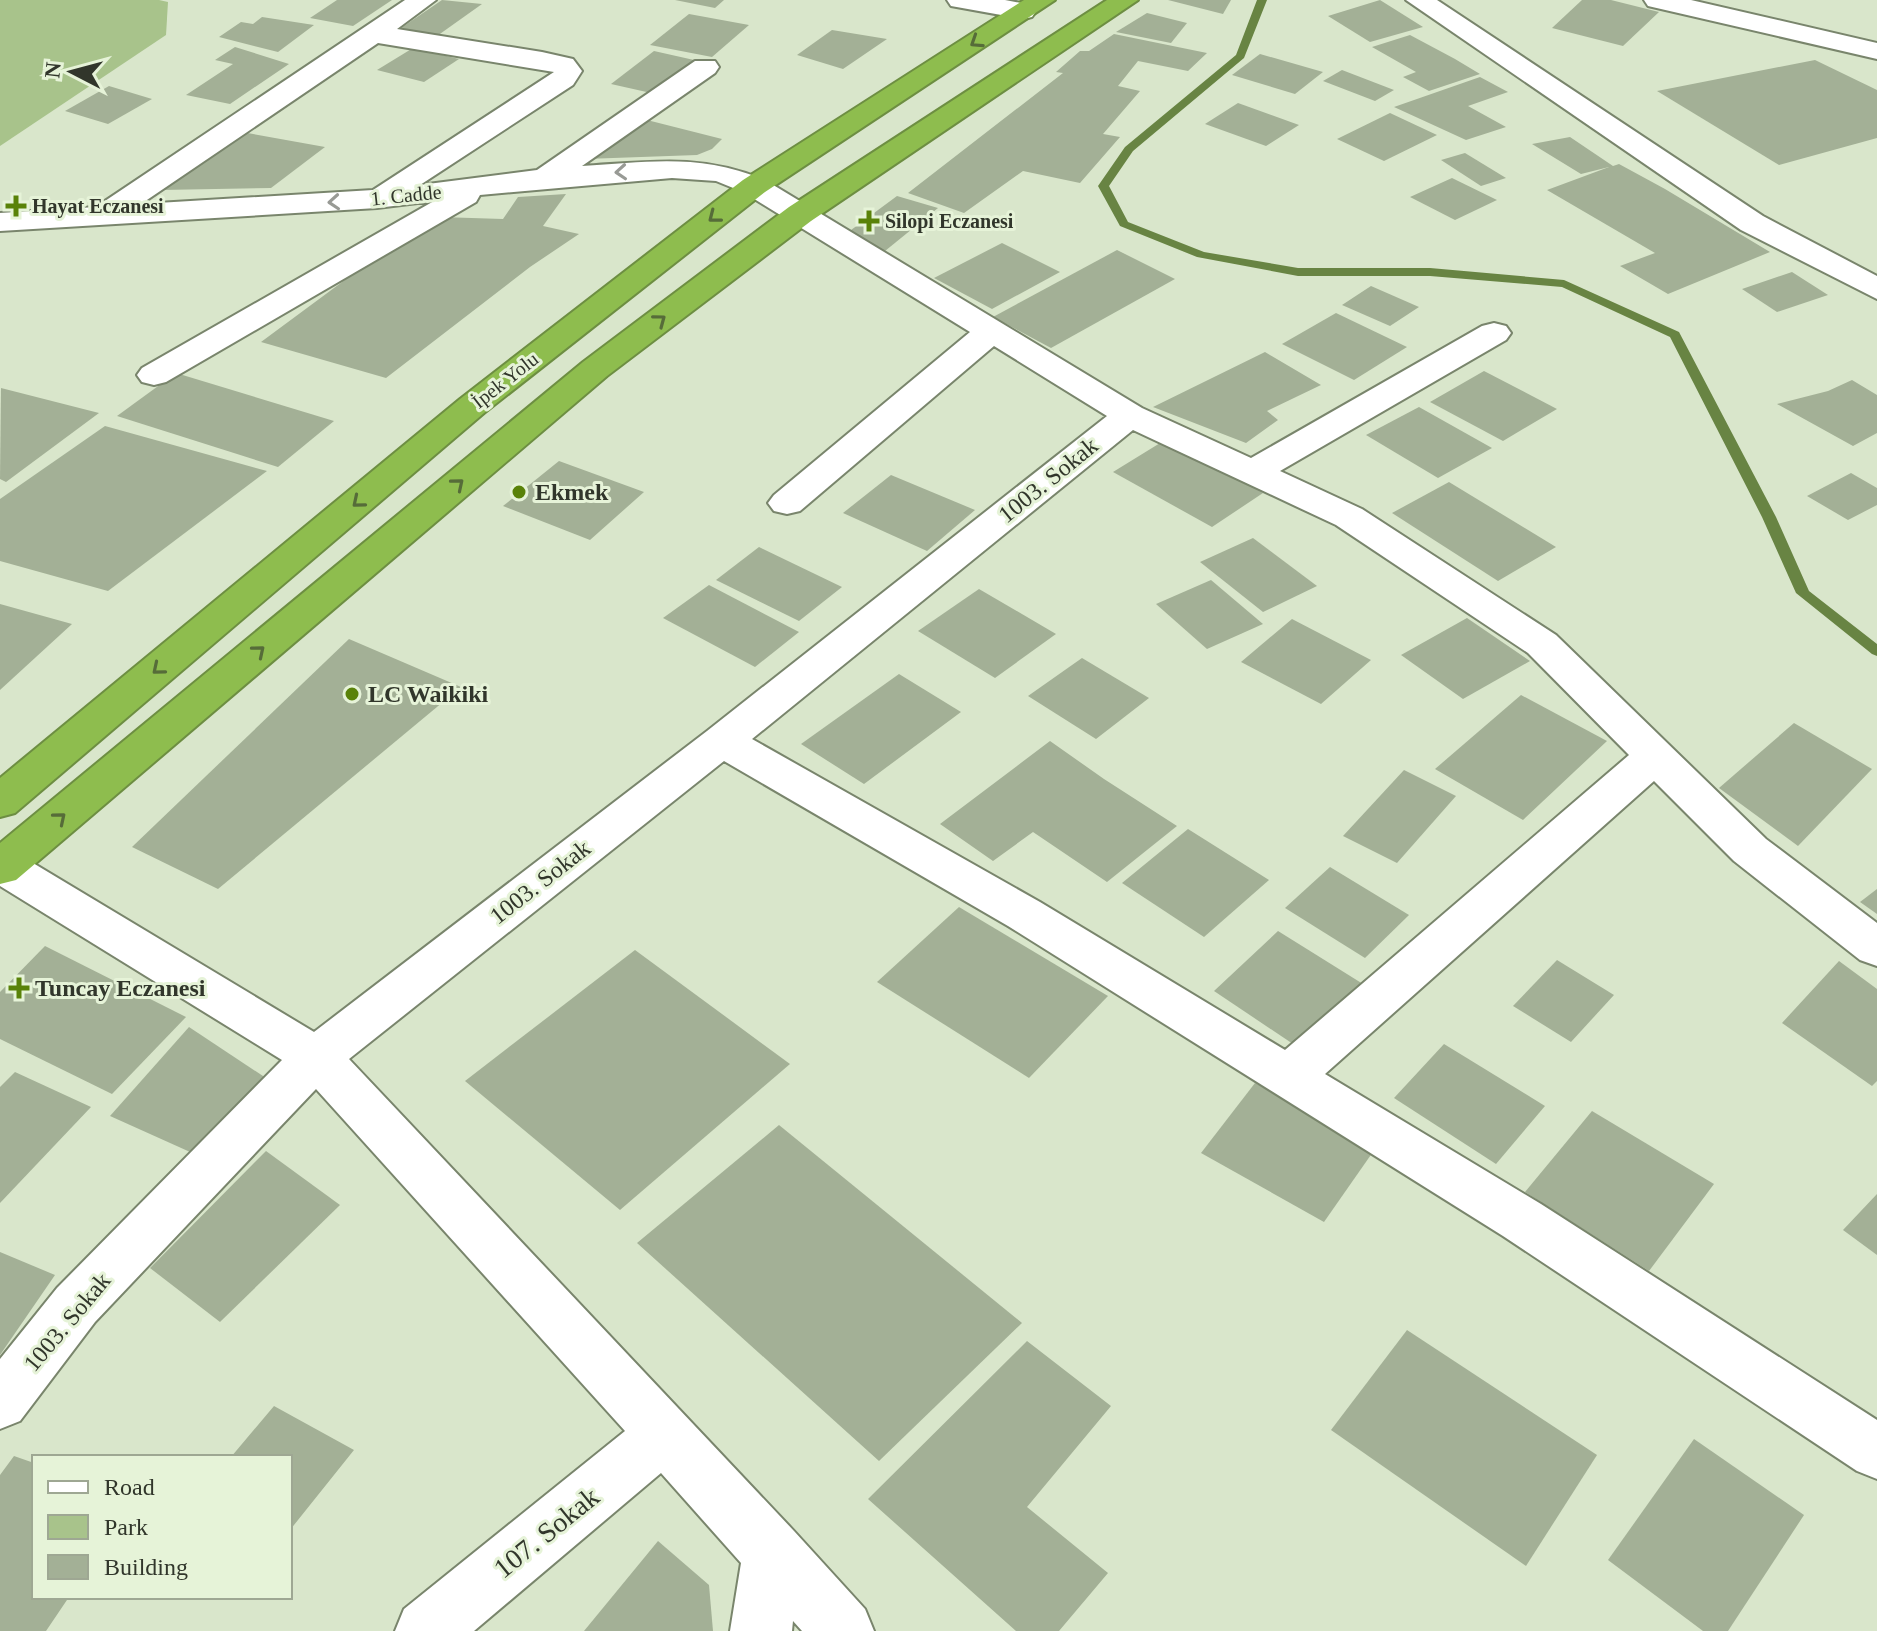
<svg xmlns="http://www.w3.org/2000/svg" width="1877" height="1631" font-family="'Times New Roman',serif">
	<rect width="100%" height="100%" fill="#d9e6cb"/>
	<path fill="#a8c38b" d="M0,0h159l9,2 -2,33 -166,111z"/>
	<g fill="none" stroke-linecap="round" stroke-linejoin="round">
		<path fill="#688443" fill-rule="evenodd" d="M1257,0h10l-23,58 -111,93 -24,35 19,36 76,30 94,16h132l134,12 115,52 97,185 33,74 68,53v12l-5,-2 -76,-61 -34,-76 -92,-180 -108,-50 -132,-11h-132l-101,-19 -77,-31 -22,-40 27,-39 111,-92z"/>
	</g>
	<g fill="#a3b096">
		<path d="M337,0h55l-39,26 -43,-8z"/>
		<path d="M442,0l40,4 -45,32 -36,-8z"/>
		<path d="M675,0h49l-9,8z"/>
		<path d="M1168,0h63l-8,14z"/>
		<path d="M1380,0l43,27 -53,15 -42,-26z"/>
		<path d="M1582,0h29l48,12 -36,34 -71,-18z"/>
		<path d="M1147,13l40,10 -16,20 -55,-11z"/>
		<path d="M689,14l60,11 -37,32 -62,-12z"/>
		<path d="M262,17l52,8 -36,27 -59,-15 22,-15 12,2z"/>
		<path d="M832,30l55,9 -44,30 -46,-14z"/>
		<path d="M1114,34l93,19 -19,18 -50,-10 -20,25 22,5 -37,43 17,3 -40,46 -57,-12 -59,42 -56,-20 155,-120 -7,-1 24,-21h9z"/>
		<path d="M1410,35l45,24 25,15 -51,17 -26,-14 13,-5 -44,-25z"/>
		<path d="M235,47l54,17 -59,40 -44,-9 47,-31 -18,-4z"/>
		<path d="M413,48l46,11 -35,23 -47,-12z"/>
		<path d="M654,51l40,9 -43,33 -40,-9z"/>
		<path d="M1260,54l63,18 -28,22 -63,-19z"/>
		<path d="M1815,60l62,30v48l-98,27 -122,-74z"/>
		<path d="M1342,70l52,20 -19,11 -52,-20z"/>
		<path d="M1480,77l28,15 -40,14 38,21 -40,13 -72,-33z"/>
		<path d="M109,86l43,13 -44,25 -43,-13z"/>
		<path d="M1238,103l61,22 -33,21 -61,-22z"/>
		<path d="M1390,113l47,22 -53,26 -47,-22z"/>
		<path d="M643,119l79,20 -10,10 -15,6 -112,4z"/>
		<path d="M242,132l83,15 -54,41 -110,2z"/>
		<path d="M1570,137l43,29 6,-2 46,25 105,63 -102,42 -48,-28 35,-13 -108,-63 62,-23 -28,7 -49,-30z"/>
		<path d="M1465,153l41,25 -25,8 -40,-26z"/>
		<path d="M1452,178l45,22 -42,20 -45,-23z"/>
		<path d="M566,194l-23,32 36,8 -49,33 -144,111 -125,-36 96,-71 83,-54 63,2 15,-22z"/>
		<path d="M897,196l41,12 -53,43 -38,-18z"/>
		<path d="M1002,243l58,29 -68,37 -58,-31z"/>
		<path d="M1117,250l58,29 -124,69 -58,-31z"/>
		<path d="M1792,272l36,23 -51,17 -35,-23z"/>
		<path d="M1371,286l48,21 -29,19 -48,-21z"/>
		<path d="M1336,313l71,34 -53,33 -72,-36z"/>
		<path d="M1265,352l56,33 -54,26 11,9 -32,23 -93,-36z"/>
		<path d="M1484,371l73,38 -54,32 -73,-39z"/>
		<path d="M176,373l158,48 -56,46 -161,-51z"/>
		<path d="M1852,380l25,15v38l-24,13 -76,-42 51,-13z"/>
		<path d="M1,388l98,25 -93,69 -6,-3z"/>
		<path d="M1419,407l73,41 -54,30 -72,-43z"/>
		<path d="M105,426l162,45 -159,120 -108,-30v-62z"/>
		<path d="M1165,440l98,53 -51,34 -99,-55z"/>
		<path d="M559,461l85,31 -54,48 -87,-34z"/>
		<path d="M1851,473l26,15v17l-29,15 -41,-24z"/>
		<path d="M891,475l84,35 -48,41 -84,-38z"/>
		<path d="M1449,482l107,65 -58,34 -106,-68z"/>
		<path d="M1253,538l64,48 -54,26 -63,-50z"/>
		<path d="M759,547l83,40 -43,34 -83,-41z"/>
		<path d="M1211,580l52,44 -56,25 -51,-45z"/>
		<path d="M709,585l90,47 -44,35 -92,-49z"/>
		<path d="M979,589l77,45 -61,44 -77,-47z"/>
		<path d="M0,604l72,20 -72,66z"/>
		<path d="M1467,618l63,43 -67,38 -62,-44z"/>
		<path d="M1292,619l79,41 -50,44 -80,-42z"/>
		<path d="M349,639l112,48 -243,202 -86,-42z"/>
		<path d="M1082,658l67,40 -53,41 -68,-43z"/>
		<path d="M899,674l62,38 -97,72 -63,-40z"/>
		<path d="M1521,695l86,46 -84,79 -88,-51z"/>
		<path d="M1794,723l78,46 -74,77 -79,-58z"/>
		<path d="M1050,741l54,38 73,47 -70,56 -74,-50 -40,29 -53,-37z"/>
		<path d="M1404,770l52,26 -59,67 -54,-27z"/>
		<path d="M1188,829l81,51 -65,57 -82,-54z"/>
		<path d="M1330,867l79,48 -44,43 -80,-50z"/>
		<path d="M1877,889v25l-17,-12z"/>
		<path d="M959,907l149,89 -79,82 -152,-96z"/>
		<path d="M1278,931l85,53 -64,64 -85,-57z"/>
		<path d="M45,946l141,71 -74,77 -112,-55v-47z"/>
		<path d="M635,950l155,114 -170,146 -155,-129z"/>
		<path d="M1557,960l57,35 -43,47 -58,-36z"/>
		<path d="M1839,961l38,28v92l-5,5 -90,-63z"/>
		<path d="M189,1027l77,51 -67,78 -89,-40z"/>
		<path d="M1444,1044l101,62 -49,58 -102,-66z"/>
		<path d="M15,1072l76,35 -91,96v-116z"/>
		<path d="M1255,1083l120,66 -51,73 -123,-69z"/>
		<path d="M1592,1111l122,73 -65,87 -124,-79z"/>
		<path d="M779,1125l243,198 -143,138 -242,-218z"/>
		<path d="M266,1151l74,54 -120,117 -70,-54z"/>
		<path d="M1877,1194v61l-34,-25z"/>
		<path d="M0,1252l55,23 -55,80z"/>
		<path d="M1407,1330l190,125 -71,111 -195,-136z"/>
		<path d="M1027,1341l84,65 -84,101 81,66 -49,58h-43l-148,-132z"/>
		<path d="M274,1406l80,44 -64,80v-73h-59z"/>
		<path d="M1694,1439l110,76 -76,116h-25l-95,-71z"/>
		<path d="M14,1456l20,7v134h35l-23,34h-46v-156z"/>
		<path d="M658,1541l51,44 4,46h-129z"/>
	</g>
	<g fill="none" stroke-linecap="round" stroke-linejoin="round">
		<g stroke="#79856c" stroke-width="4">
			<g id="minor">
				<path d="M405,0h31l-39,29 145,23 31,7 9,12 -9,14 -153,100 117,-15 158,-109h20l4,6 -4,6 -133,93c67,-4 118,-13 183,14l377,228 109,50 231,-132 12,-3 12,3 5,7 -5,7 -226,131 82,38 194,126 210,204 111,84v43l-17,-6 -126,-99 -80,-80 -329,293 216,130 336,216v59l-20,-8 -354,-235 -495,-310 -284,-165 -375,298 445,472 71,78 9,22h-72l-9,-10 -1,10h-62l11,-68 -80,-90 -187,158h-79l9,-22 221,-178 -309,-342 -221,233 -75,99 -20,8v-70l57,-71 225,-228 -282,-174v-36l18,4 296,178 393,-301 400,-315 -113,-70 -194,165 -13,3 -13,-3 -6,-8 6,-8 196,-163 -227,-140 -27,-11 -44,-3 -192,17 -4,7 -310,180 -12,3 -12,-3 -5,-7 5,-7 292,-167 -57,7 -377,23v-18l96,-6zM378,43l176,29 -181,118 -232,14zM1133,430l203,95 192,128 101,102 -344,295 -245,-148 -288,-163z"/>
				<path d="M947,0h58l27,5 4,6 -4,6 -9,2 -72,-13z"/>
				<path d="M1406,0h31l326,216 114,60v23l-136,-69z"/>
				<path d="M1644,0h47l186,43v16l-229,-53z"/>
			</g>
		</g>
		<g stroke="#6d8e42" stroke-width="4">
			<g id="highway">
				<path d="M1024,0h31l-290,192 -281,221 -469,400 -15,4v-39l460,-379 283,-219z"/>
				<path d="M1107,0h31l-327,221 -204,155 -591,504 -16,4v-41l583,-481 206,-155z"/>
			</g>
		</g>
		<use href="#minor" fill="#fff" fill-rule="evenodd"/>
		<use href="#highway" fill="#8ebd4e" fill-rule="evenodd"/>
	</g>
	<defs><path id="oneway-chevron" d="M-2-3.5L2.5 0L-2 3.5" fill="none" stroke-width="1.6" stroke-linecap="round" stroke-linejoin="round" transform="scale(2)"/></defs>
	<g stroke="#566c39">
		<use href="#oneway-chevron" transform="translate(976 42) rotate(147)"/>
		<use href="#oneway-chevron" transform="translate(714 217) rotate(142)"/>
		<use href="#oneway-chevron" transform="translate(660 320) rotate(-37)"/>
		<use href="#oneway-chevron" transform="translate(458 484) rotate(-40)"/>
		<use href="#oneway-chevron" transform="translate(358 502) rotate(140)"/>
		<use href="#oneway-chevron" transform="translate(259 651) rotate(-40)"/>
		<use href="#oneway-chevron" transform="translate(158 669) rotate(140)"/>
		<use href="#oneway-chevron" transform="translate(60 818) rotate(-40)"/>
	</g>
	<g stroke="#989a95">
		<use href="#oneway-chevron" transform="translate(621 172) rotate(176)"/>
		<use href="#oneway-chevron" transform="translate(334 202) rotate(176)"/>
	</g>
	<g fill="#598208" stroke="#e6f3d8" stroke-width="3">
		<path d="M12 194h8v8h8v8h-8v8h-8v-8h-8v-8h8z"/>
		<path d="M865 209h8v8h8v8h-8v8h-8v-8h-8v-8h8z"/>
		<circle cx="519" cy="492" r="8"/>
		<circle cx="352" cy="694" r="8"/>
		<path d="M15 976h8v8h8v8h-8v8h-8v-8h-8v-8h8z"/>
	</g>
	<g text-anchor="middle" stroke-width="6" stroke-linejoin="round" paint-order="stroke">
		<g font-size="20" fill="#31362b" stroke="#e6f3d8">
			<text transform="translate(406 195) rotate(-6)" y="7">1. Cadde</text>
			<text transform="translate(505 380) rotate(-38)" y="7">İpek Yolu</text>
		</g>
		<g font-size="20" font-weight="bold" fill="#31362b" stroke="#e6f3d8" text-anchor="start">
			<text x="32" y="213">Hayat Eczanesi</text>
			<text x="885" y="228">Silopi Eczanesi</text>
		</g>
		<g font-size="24" fill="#31362b" stroke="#e6f3d8">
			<text transform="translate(1048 480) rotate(-39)" y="8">1003. Sokak</text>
			<text transform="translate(540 882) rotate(-38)" y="8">1003. Sokak</text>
			<text transform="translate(67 1322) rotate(-50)" y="8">1003. Sokak</text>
		</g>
		<g font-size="24" font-weight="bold" fill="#31362b" stroke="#e6f3d8" text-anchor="start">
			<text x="535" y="500">Ekmek</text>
			<text x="368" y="702">LC Waikiki</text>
			<text x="35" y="996">Tuncay Eczanesi</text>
		</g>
		<g font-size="28" fill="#31362b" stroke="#e6f3d8">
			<text transform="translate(546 1532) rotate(-39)" y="10">107. Sokak</text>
		</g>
	</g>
	<rect x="32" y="1455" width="260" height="144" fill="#e6f3d8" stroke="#9ea793" stroke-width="2"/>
	<rect x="48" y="1481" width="40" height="12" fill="#ffffff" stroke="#9ea793" stroke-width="2"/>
	<text x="104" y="1495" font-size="24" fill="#31362b">Road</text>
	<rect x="48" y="1515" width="40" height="24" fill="#a8c38b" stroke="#9ea793" stroke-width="2"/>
	<text x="104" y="1535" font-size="24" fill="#31362b">Park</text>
	<rect x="48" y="1555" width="40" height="24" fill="#a3b096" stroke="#9ea793" stroke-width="2"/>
	<text x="104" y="1575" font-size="24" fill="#31362b">Building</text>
	<g transform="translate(72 72) rotate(276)" stroke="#e6f3d8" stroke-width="6" paint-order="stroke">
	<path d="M0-6L14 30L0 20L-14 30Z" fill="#31362b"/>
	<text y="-12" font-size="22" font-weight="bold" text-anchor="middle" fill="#31362b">N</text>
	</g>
</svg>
